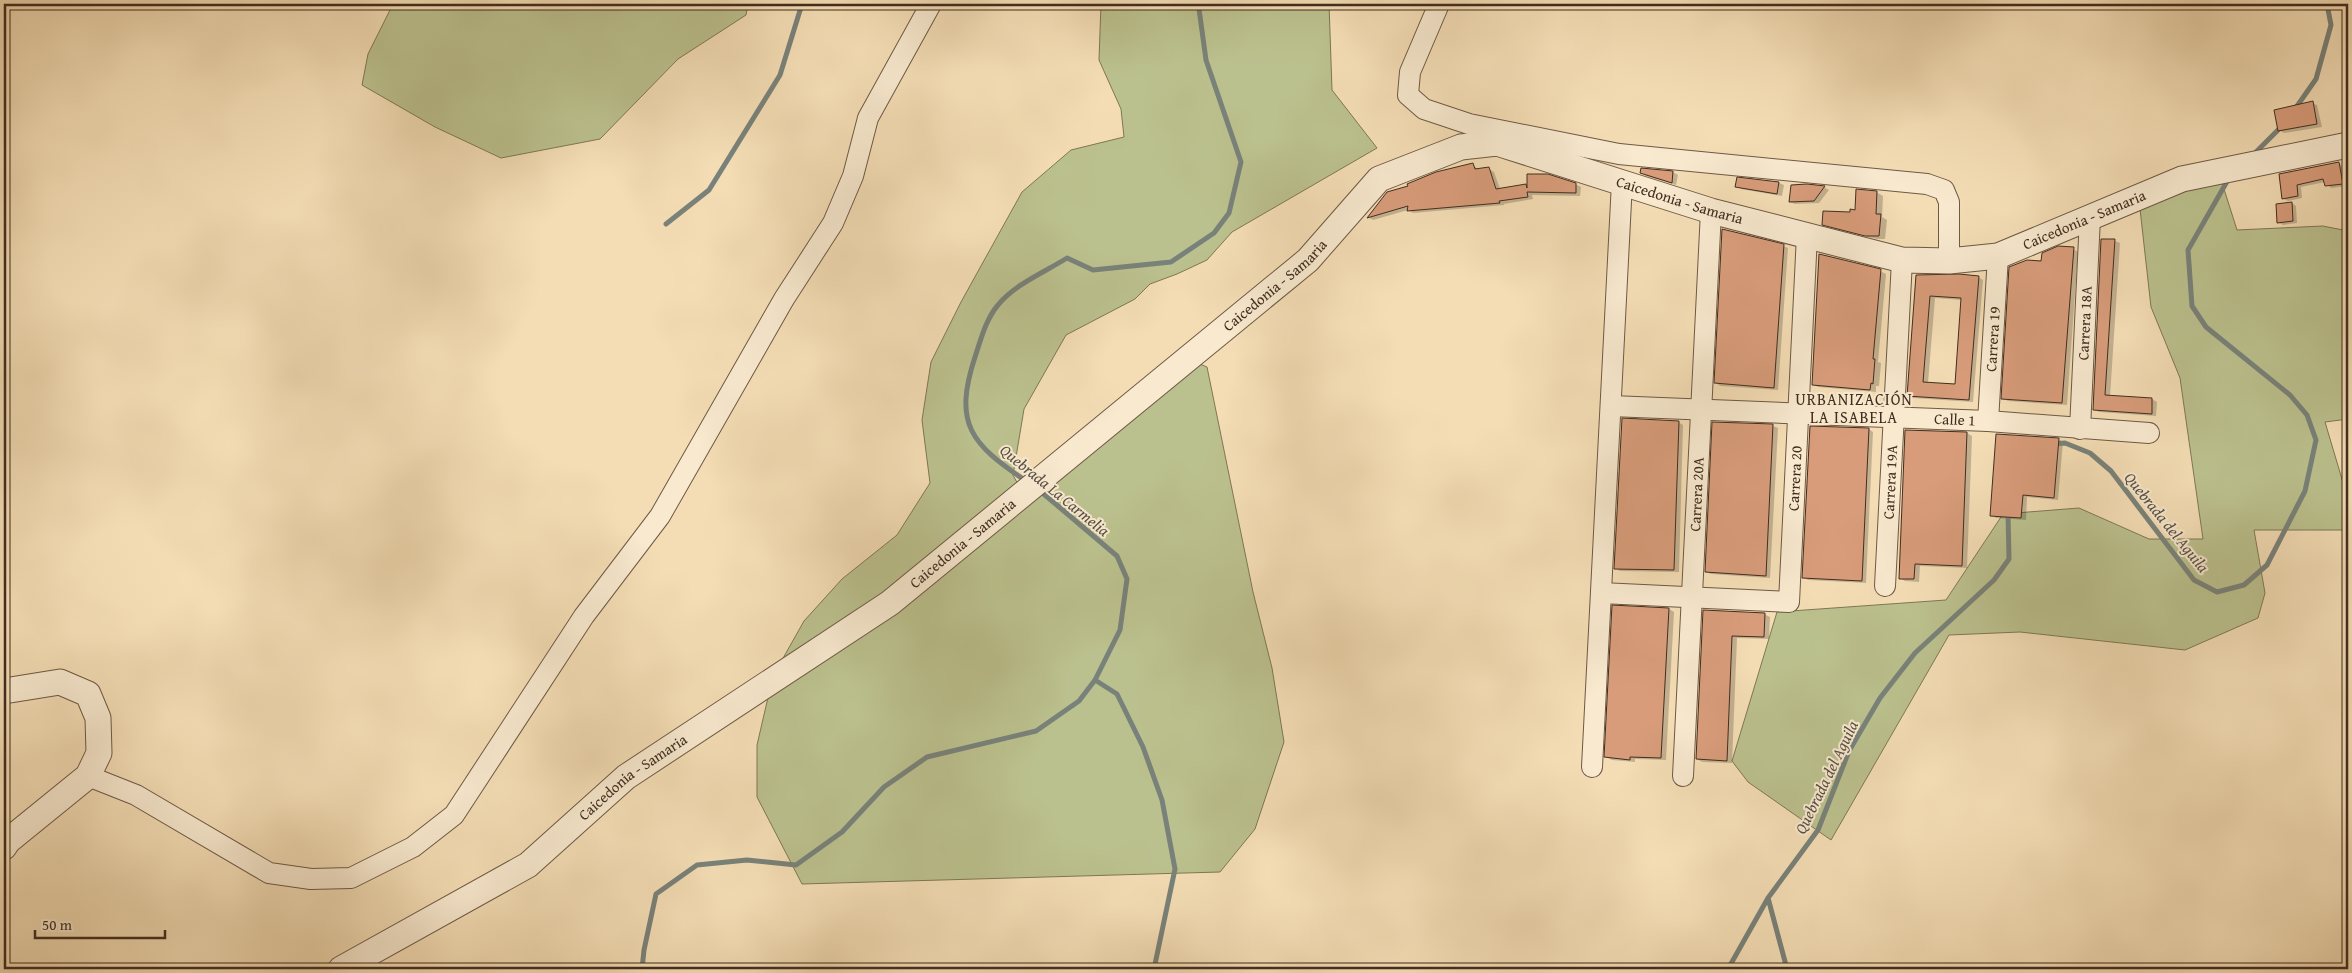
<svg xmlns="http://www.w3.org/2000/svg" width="2352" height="973" font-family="'Gentium Book Plus',serif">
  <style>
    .green { fill: #bbc18e; stroke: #7e7756 }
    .shadow { fill: #0003; fill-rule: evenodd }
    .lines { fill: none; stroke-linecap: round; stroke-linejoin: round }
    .stream { stroke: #79827a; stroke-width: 5 }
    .building { fill: #d89c7a; stroke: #412d1f; fill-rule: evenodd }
    .minor-casing { stroke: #6e5944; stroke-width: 22 }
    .tertiary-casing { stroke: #6e5944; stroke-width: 27 }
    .minor { stroke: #f8e9cf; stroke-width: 20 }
    .tertiary { stroke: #f8e9cf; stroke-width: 25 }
    .labels { text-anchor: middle; stroke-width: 4; stroke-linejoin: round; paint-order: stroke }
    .street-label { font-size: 15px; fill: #412d1f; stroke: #f8e9cf }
    .neighbourhood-label { font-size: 16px; letter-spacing: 1px; fill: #412d1f; stroke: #f8e9cf }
    .water-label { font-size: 16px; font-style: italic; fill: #585045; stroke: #f8e9cf }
  </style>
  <rect width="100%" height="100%" fill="#f4ddb5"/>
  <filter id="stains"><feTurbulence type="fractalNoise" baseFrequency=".004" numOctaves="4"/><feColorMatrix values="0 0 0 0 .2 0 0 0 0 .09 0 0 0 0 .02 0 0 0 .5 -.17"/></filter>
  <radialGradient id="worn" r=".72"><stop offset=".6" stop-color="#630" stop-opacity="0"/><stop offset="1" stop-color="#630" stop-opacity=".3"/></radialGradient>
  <!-- green -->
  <path class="green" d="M 393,4 L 748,4 L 746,15 L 678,59 L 600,139 L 501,158 L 435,127 L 362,85 L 368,54 Z
    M 1101,4 L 1329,4 L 1332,90 L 1377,148 L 1232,232 L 1207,260 L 1177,274 L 1150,284 L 1135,299 L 1066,335 L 1024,409 L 1013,475 L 1020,488 L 1183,357 L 1207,367 L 1253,592 L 1272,668 L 1284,742 L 1255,829 L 1220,872 L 802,884 L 757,797 L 757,745 L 773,676 L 804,621 L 842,579 L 897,535 L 930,483 L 922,420 L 931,362 L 961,302 L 1022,192 L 1071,150 L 1124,137 L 1121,109 L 1099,60 Z
    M 2217,167 L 2237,230 L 2323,226 L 2348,231 L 2348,419 L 2325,422 L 2347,496 L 2345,530 L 2254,530 L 2265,593 L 2258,618 L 2185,650 L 2020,632 L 1949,635 L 1831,840 L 1748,782 L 1732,761 L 1777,612 L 1946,600 L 2003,514 L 2079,508 L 2149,539 L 2203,539 L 2180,378 L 2151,307 L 2139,200 Z"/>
  <!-- shadow -->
  <path class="shadow" d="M 2346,46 L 2348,46 L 2348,58 Z
    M 2312,103 L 2317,105 L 2322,127 L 2284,133 L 2279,130 Z
    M 2338,163 L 2343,166 L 2348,186 L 2331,188 L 2325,182 L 2301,187 L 2302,198 L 2288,201 L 2284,199 L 2281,175 Z
    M 1473,165 L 1479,170 L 1489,169 L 1494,172 L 1500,189 L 1526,185 L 1575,184 L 1581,187 L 1580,196 L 1532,195 L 1533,199 L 1504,204 L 1504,205 L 1413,213 L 1408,210 L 1373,220 L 1368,217 Z
    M 1642,169 L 1673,172 L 1678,175 L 1676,185 L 1646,176 L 1642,173 Z
    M 1738,179 L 1779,183 L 1784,185 L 1782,196 L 1741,189 L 1736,186 Z
    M 1792,186 L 1824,187 L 1829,190 L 1819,203 L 1795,204 L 1790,202 Z
    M 1876,192 L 1883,196 L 1882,217 L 1887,220 L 1885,239 L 1877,239 L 1830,228 L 1823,224 L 1856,212 Z
    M 2292,203 L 2296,206 L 2297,223 L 2283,225 L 2278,222 Z
    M 2115,241 L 2120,243 L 2110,397 L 2152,399 L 2157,402 L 2156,416 L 2099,412 L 2094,409 Z
    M 1783,246 L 1788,248 L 1778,390 L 1720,386 L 1716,383 Z
    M 2073,249 L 2078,252 L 2067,405 L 2008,401 L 2003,398 L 2042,262 Z
    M 1880,271 L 1886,274 L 1878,362 L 1881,363 L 1879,386 L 1876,386 L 1876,392 L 1818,387 L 1813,384 Z
    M 1917,276 L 1978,277 L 1983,280 L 1973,402 L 1913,398 L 1908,395 ZM 1935,298 L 1962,300 L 1956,385 L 1928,383 Z
    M 1678,422 L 1683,425 L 1679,572 L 1620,571 L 1615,568 Z
    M 1773,426 L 1778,428 L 1770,578 L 1711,574 L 1706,572 Z
    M 1869,429 L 1873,432 L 1866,583 L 1808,580 L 1803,577 Z
    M 1906,431 L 1967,433 L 1972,436 L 1967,568 L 1920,566 L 1919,582 L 1905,581 L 1900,578 Z
    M 2058,439 L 2063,442 L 2058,500 L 2027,497 L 2026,520 L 1996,518 L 1991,515 Z
    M 1669,609 L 1674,612 L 1666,760 L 1635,759 L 1635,762 L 1612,760 L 1606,757 Z
    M 1704,611 L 1764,614 L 1770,617 L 1769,639 L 1737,638 L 1732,763 L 1702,762 L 1697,759 Z"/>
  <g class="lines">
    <!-- stream -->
    <path class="stream" d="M 2295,109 L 2316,79 L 2331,25 L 2327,4
      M 2253,155 L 2282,126
      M 666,224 L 709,190 L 780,75 L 802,4
      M 2052,444 L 2065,443 L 2090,453 L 2111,471 L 2194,580 L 2217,592 L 2244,585 L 2267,565 L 2305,491 L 2316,440 L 2307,415 L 2290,395 L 2206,327 L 2192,306 L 2188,250 L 2229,178
      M 1026,481 C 971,444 953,424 975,357 C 981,339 986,319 998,305 C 1015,284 1045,272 1067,258 L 1093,270 L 1171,262 L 1214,233 L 1229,213 L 1241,162 L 1206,60 L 1199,9 L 1201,4
      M 1095,680 L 1117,694 L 1143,747 L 1162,800 L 1175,869 L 1154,969
      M 1768,898 L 1787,969
      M 642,969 L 644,950 L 656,894 L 697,865 L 747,860 L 796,865 L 842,832 L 884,787 L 927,757 L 1036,731 L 1079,701 L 1095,680 L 1120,630 L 1127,579 L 1117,556 L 1039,490
      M 1728,969 L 1768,898 L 1818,830 L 1849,751 L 1880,698 L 1915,653 L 1994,580 L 2009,559 L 2008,513"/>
  </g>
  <!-- building -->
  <path class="building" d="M 2313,101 L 2317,124 L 2278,131 L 2274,110 Z
    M 2339,162 L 2343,184 L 2325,186 L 2323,179 L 2297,185 L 2298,196 L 2282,199 L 2279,174 Z
    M 1473,163 L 1475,169 L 1489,167 L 1496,189 L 1526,184 L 1527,188 L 1527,174 L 1548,174 L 1576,183 L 1576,193 L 1527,192 L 1528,197 L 1499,201 L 1500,203 L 1407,211 L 1408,206 L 1367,218 L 1387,192 L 1408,186 L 1407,184 L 1436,172 Z
    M 1641,168 L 1673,171 L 1672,183 L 1640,173 Z
    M 1737,177 L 1779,182 L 1777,194 L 1735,187 Z
    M 1807,184 L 1825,186 L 1814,201 L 1789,202 L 1791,185 Z
    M 1856,189 L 1877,191 L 1876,214 L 1881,214 L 1879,236 L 1865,236 L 1822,225 L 1823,211 L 1850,212 L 1850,209 L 1855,210 Z
    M 2292,202 L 2293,221 L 2277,223 L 2276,204 Z
    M 1722,229 L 1784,244 L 1774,388 L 1714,383 Z
    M 2101,239 L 2115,239 L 2105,395 L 2152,398 L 2152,414 L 2093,410 Z
    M 2058,246 L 2074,247 L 2062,403 L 2001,399 L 2009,267 L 2027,260 L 2041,261 L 2042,253 Z
    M 1819,254 L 1881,269 L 1873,359 L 1875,359 L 1873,384 L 1871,383 L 1870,390 L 1812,385 Z
    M 1959,274 L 1979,276 L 1969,400 L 1907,396 L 1916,275 ZM 1930,296 L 1961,298 L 1955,384 L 1923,382 Z
    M 1622,418 L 1679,421 L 1674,570 L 1614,569 Z
    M 1712,422 L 1773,424 L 1766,576 L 1705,572 Z
    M 1810,426 L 1869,428 L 1862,581 L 1802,578 Z
    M 1905,430 L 1967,432 L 1962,566 L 1915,564 L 1914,579 L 1899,579 Z
    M 1996,434 L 2059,438 L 2054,498 L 2023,495 L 2021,518 L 1990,516 Z
    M 1612,605 L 1669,608 L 1661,758 L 1630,757 L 1630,760 L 1604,757 Z
    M 1703,610 L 1765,613 L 1764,637 L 1732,636 L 1727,761 L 1696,759 Z"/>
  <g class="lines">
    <!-- minor casing -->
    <g class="minor-casing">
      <g id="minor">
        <path d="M 1439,4 L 1410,72 L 1408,95 L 1424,109 L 1469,124 L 1619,154 L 1927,184 L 1944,190 L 1949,202 L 1949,261"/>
        <path id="s1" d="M 1611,406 L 1988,421 L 2149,433"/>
        <path id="s2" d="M 1988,421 L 1998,256"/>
        <path id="s3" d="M 2080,429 L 2090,217"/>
        <path id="s4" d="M 1885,586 L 1902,260"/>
        <path id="s5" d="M 1601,593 L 1789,602 L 1807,235"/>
        <path d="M 1592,767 L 1622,182"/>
        <path d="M 88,776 L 136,795 L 269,873 L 311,879 L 351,878 L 413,847 L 454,815 L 584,616 L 660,516 L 784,299 L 833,223 L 853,176 L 868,118 L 931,4"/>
        <path id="s6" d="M 1683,776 L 1711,211"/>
      </g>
    </g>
    <!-- tertiary casing -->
    <g class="tertiary-casing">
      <g id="tertiary">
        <path d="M 4,691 L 60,682 L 88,694 L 98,718 L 99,753 L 88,776 L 8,841 L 4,847"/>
        <path id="s7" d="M 341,969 L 528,865 L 626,777 L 890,603 L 1308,260 L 1379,179 L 1461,147 L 1497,143 L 1711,211 L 1902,260 L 1949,261 L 1998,256 L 2182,179 L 2348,145"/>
      </g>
    </g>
    <!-- minor -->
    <use href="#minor" class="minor"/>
    <!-- tertiary -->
    <use href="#tertiary" class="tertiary"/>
  </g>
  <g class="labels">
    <!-- street labels -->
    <g class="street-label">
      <text dy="5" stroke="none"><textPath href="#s7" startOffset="1626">Caicedonia - Samaria</textPath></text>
      <text dy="5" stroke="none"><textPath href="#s7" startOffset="2046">Caicedonia - Samaria</textPath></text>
      <text dy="5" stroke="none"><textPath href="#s7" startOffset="1161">Caicedonia - Samaria</textPath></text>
      <text dy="5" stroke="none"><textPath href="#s3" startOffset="106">Carrera 18A</textPath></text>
      <text dy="5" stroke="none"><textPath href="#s2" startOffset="82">Carrera 19</textPath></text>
      <text dy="5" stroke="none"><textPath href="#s1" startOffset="344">Calle 1</textPath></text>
      <text dy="5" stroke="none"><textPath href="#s5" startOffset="312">Carrera 20</textPath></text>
      <text dy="5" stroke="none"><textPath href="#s4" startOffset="104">Carrera 19A</textPath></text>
      <text dy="5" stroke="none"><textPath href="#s6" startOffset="282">Carrera 20A</textPath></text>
      <text dy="5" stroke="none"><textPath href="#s7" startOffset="756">Caicedonia - Samaria</textPath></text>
      <text dy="5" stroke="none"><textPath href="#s7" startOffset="351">Caicedonia - Samaria</textPath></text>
    </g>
    <!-- neighbourhood labels -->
    <g class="neighbourhood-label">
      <text x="1854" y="405">URBANIZACIÓN<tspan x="1854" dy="18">LA ISABELA</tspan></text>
    </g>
    <!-- water labels -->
    <g class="water-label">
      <text transform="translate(1055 490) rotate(39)" y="6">Quebrada La Carmelia</text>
      <text transform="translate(2167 522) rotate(51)" y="6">Quebrada del Aguila</text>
      <text transform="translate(1826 777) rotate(-64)" y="6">Quebrada del Aguila</text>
    </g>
  </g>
  <!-- margin -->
  <rect width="2352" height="973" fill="none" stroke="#f4ddb5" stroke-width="20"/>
  <rect x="5" y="5" width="2342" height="963" fill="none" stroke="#412d1f" stroke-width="2.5"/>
  <rect x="10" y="10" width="2332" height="953" fill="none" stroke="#412d1f"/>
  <!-- scale -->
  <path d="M35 930v8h130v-8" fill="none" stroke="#412d1f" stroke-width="2.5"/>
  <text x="42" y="930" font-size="15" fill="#412d1f" stroke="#f8e9cf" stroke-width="4" paint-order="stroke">50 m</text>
  <rect width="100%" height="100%" filter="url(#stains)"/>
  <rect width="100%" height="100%" fill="url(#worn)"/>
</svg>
